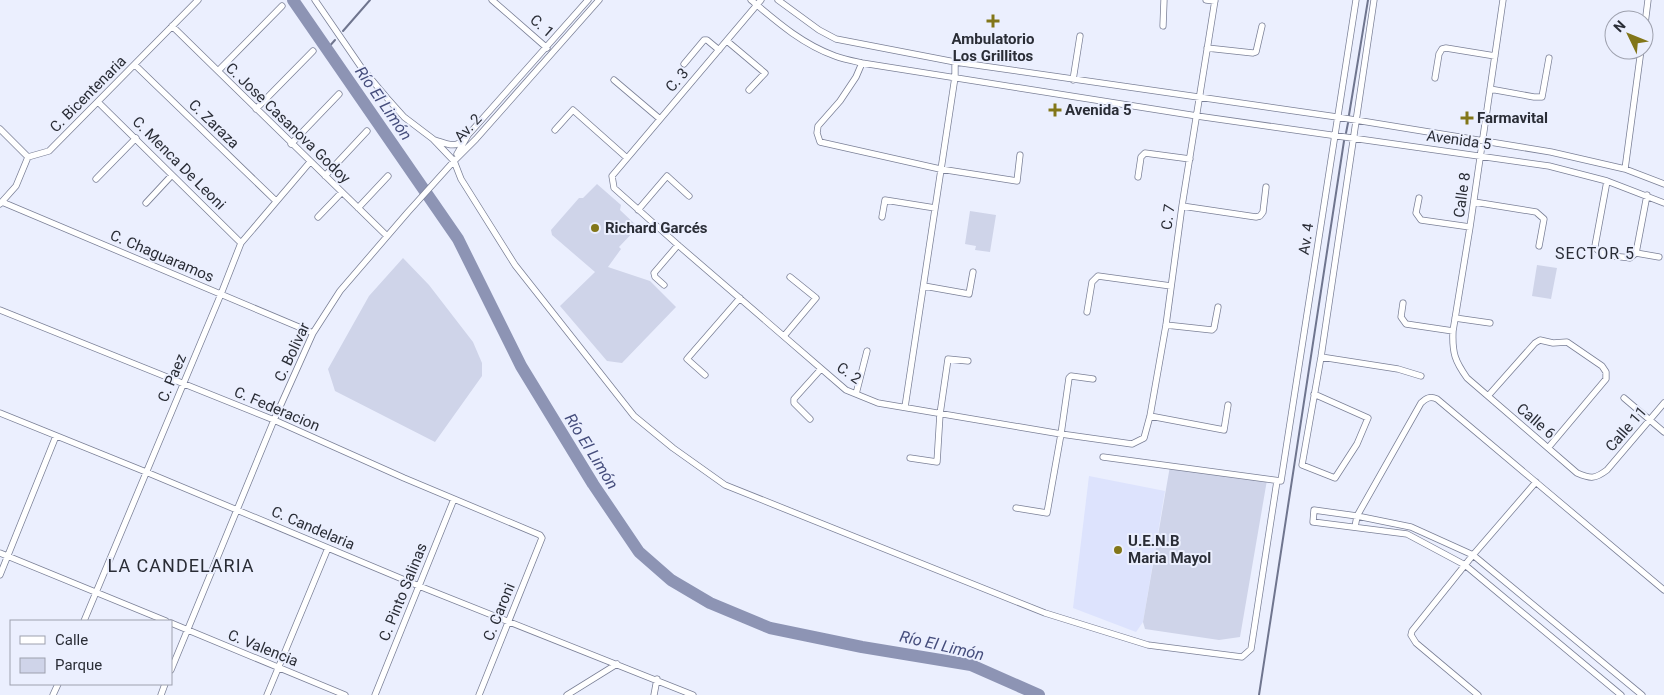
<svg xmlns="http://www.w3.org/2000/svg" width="1664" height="695" font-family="Roboto,sans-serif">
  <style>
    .built { fill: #dde3fd }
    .green { fill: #cfd4e9 }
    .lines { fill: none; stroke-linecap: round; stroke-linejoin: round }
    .stream { stroke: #6f758e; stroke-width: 2 }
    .river { stroke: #8d94b4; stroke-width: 12 }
    .minor-casing { stroke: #7b8097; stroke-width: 7 }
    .minor { stroke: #fff; stroke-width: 5.5 }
    .poi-dot { fill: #827619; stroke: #ebeffe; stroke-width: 2 }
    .labels { text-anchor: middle; stroke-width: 4; stroke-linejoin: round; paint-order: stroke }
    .street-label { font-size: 15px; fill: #2a2d36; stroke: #ebeffe }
    .poi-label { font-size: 15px; font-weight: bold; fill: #2a2d36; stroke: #ebeffe; text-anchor: start }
    .water-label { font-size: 16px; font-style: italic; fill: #454d7c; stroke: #ebeffe }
    .neighbourhood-label { font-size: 16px; letter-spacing: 1px; fill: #2a2d36; stroke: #ebeffe }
    .quarter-label { font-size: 18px; letter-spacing: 1px; fill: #2a2d36; stroke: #ebeffe }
  </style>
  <rect width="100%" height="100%" fill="#ebeffe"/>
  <!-- built -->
  <path class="built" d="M 1089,476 L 1165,491 L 1143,622 L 1136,632 L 1073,608 Z"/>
  <!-- green -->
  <path class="green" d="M 597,184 L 621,205 L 620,210 L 638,227 L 619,247 L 621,249 L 608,267 L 650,281 L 676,307 L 622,363 L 607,361 L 560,306 L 595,272 L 552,235 L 551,230 L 579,198 L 583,198 Z
    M 970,211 L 996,215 L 990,252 L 975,250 L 976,246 L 965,244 Z
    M 403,258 L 429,285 L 473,342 L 482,363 L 482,376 L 435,442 L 335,391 L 328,369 L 369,296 Z
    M 1537,265 L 1557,268 L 1551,299 L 1532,296 Z
    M 1170,466 L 1267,480 L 1240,637 L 1219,640 L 1145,629 L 1143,622 Z"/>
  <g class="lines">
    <!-- stream -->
    <path class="stream" d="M 343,31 L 370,0
      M 327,49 L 335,40
      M 1349,115 L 1368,0
      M 1346,133 L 1348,123
      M 1259,695 L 1344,141"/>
    <!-- river -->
    <path class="river" d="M 293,0 L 458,239 L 521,366 L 593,484 L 639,552 L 671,580 L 710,603 L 770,628 L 862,647 L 971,665 L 1039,695"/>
    <!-- minor casing -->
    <g class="minor-casing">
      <path id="minor" d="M 315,0 L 361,67 L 387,98 L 404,117 L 433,139 L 454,161 L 461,179 L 515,265 L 634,416 L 673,448 L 725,485 L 1045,613 L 1148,645 L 1242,657 L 1251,649 L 1277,481
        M 492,0 L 547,48
        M 751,0 C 777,22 802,44 835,56 C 843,59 853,61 862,63 L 1197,116 L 1549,166 L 1607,181 L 1664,203
        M 761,0 L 612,176 L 614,188 L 678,245 L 846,390 L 878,403 L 1061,434 L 1132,444 L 1144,438 L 1150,416 L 1166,325 L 1182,206 L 1215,0
        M 778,0 L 819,30 L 836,39 L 955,62 L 1337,117 L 1551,152 L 1625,169 L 1664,184
        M 1206,0 L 1215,1
        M 1503,0 L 1470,227 L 1453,331 C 1452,353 1455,361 1467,378 L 1577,473 C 1591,479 1595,479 1607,470 L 1664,403
        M 172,26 L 387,236
        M 1163,26 L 1164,0
        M 1644,32 L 1648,0
        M 727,41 L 765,73 L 749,90
        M 1207,48 L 1253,53 L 1256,52 L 1262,26
        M 862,63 L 856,77 L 840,101 L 818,126 L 817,133 L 820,142 L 940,169 L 1017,181 L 1020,155
        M 684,64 L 704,40 L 707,40 L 719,50
        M 135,65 L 276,201
        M 218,71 L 282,6
        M 1435,78 L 1439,54 L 1442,49 L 1446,48 L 1495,56
        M 614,80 L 660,119
        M 1073,80 L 1080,36
        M 1490,89 L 1534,97 L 1542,97 L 1549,58
        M 98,102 L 241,243
        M 256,109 L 313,51
        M 0,129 L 28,157
        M 555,130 L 573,110 L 627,158
        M 435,140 C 447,144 455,149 465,139
        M 291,144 L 339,94
        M 457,154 L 468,135 L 588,0
        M 1625,169 L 1641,50
        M 325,176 L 367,131
        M 1138,177 L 1141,157 L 1145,153 L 1190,159
        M 96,179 L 136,138
        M 1607,181 L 1595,246 C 1599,257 1619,256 1630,258 L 1636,253 L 1647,195
        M 1419,198 L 1416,213 L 1421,220 L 1470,227
        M 2,202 L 313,333
        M 1474,202 L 1536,212 L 1544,219 L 1539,246
        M 146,203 L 172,175
        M 0,204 L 16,186 L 28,157 L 49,151 L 198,0
        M 1182,206 L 1256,217 L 1260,216 L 1263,212 L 1266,187
        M 358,208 L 388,176
        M 638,210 L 667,176 L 689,196
        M 318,217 L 342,192
        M 882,217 L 885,200 L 935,208
        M 1636,253 L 1659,257
        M 664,285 L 655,277 L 654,273 L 678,245
        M 924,286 L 969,294 L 973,272
        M 1403,303 L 1401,317 L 1406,324 L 1453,331
        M 0,310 L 274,420 L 404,478 L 540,535 L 542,538 L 479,695
        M 1087,312 L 1092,282 L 1098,276 L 1171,286
        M 1455,318 L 1490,323
        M 1166,325 L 1212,330 L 1214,328 L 1218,307
        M 784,336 L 816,298 L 790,277
        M 1321,357 L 1398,369 L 1421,376
        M 705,375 L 687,359 L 740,298
        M 856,394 L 867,351
        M 1314,394 L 1368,418 L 1357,444 L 1335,478 L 1302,465 L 1321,357 L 1374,0
        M 1488,396 L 1535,343 L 1540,340 L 1553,343 L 1567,342 L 1602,366 L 1606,372 L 1606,379 L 1548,448
        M 1624,398 L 1664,432
        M 905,407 L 955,77 L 955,62
        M 0,413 L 146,472 L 419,586 L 693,695
        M 1150,416 L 1224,430 L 1228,405
        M 810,419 L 794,403 L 794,399 L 821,369
        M 1103,457 L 1281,481 L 1356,0
        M 910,458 L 937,462 L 940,414 L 948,359 L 968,361
        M 1016,508 L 1047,513 L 1061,434 L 1069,378 L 1071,376 L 1093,379
        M 1355,527 L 1357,516 L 1421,403 C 1426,398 1430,396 1437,399 L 1664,590
        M 0,553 L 166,621
        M 0,575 L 56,436
        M 84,621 L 221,294 L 241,243 L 310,162
        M 171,623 L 345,695
        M 171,670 L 274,420 L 313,333 L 340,291 L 408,212 L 454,161 L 476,139 L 599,0
        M 53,695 L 58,684
        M 161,695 L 165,684
        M 267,695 L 328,548
        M 375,695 L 454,499
        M 567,695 L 617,664
        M 654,695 L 657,679
        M 1478,695 L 1416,643 L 1411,635 L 1412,631 L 1473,555 L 1536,482
        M 1621,695 L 1465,565 L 1407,534 L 1313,522 L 1314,510 L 1357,516 L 1411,527 L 1473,555 L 1642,695"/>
    </g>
    <!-- minor -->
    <use href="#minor" class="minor"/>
  </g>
  <!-- markers -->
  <g class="poi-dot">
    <path d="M990.5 13.5h5v5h5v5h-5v5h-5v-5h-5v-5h5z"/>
    <path d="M1052.5 102.5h5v5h5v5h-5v5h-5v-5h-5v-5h5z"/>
    <path d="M1464.5 110.5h5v5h5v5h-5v5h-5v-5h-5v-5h5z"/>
    <circle cx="595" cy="228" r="5"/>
    <circle cx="1118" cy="550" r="5"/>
  </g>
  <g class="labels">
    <!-- street labels -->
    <g class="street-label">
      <text transform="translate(542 26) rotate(41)" y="5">C. 1</text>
      <text transform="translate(677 80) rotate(-49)" y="5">C. 3</text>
      <text transform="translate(88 94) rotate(-45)" y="5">C. Bicentenaria</text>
      <text transform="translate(288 123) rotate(44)" y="5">C. Jose Casanova Godoy</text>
      <text transform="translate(214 124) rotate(44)" y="5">C. Zaraza</text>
      <text transform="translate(468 128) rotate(-47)" y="5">Av. 2</text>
      <text transform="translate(1459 140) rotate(8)" y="5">Avenida 5</text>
      <text transform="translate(179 163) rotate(45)" y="5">C. Menca De Leoni</text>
      <text transform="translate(1462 195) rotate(-82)" y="5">Calle 8</text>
      <text transform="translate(1168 217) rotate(-82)" y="5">C. 7</text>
      <text transform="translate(1306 239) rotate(-81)" y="5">Av. 4</text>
      <text transform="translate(162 256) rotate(23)" y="5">C. Chaguaramos</text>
      <text transform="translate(292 352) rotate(-65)" y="5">C. Bolivar</text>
      <text transform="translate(849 373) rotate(35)" y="5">C. 2</text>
      <text transform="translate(172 378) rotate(-67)" y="5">C. Paez</text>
      <text transform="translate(277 409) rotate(23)" y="5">C. Federacion</text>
      <text transform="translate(1536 421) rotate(41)" y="5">Calle 6</text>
      <text transform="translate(1626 429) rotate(-49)" y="5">Calle 11</text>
      <text transform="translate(313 528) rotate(23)" y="5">C. Candelaria</text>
      <text transform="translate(403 592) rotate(-68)" y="5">C. Pinto Salinas</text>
      <text transform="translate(499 612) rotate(-68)" y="5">C. Caroni</text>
      <text transform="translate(263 648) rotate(22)" y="5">C. Valencia</text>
    </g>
    <!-- poi labels -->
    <g class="poi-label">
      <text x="993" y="44" text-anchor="middle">Ambulatorio<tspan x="993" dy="17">Los Grillitos</tspan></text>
      <text x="1065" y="115">Avenida 5</text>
      <text x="1477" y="123">Farmavital</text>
      <text x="605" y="233">Richard Garcés</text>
      <text x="1128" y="546">U.E.N.B<tspan x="1128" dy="17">Maria Mayol</tspan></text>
    </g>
    <!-- water labels -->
    <g class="water-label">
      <text transform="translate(384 103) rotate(55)" y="6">Río El Limón</text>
      <text transform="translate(592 451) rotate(58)" y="6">Río El Limón</text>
      <text transform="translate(942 645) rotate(13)" y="6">Río El Limón</text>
    </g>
    <!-- neighbourhood labels -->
    <g class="neighbourhood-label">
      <text x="1595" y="259">SECTOR 5</text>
    </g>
    <!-- quarter labels -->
    <g class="quarter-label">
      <text x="181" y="572">LA CANDELARIA</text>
    </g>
  </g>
  <!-- legend -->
  <rect x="10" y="620" width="162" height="65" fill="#ebeffe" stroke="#9ea1ae"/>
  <rect x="20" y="636" width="25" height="8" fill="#ffffff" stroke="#9ea1ae"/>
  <text x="55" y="645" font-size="15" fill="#2a2d36">Calle</text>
  <rect x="20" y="658" width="25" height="15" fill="#cfd4e9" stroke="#9ea1ae"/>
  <text x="55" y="670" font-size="15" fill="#2a2d36">Parque</text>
  <!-- north arrow -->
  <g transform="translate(1629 35) rotate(313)"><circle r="24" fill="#ebeffe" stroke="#9ea1ae"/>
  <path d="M0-4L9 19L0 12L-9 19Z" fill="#827619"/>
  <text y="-8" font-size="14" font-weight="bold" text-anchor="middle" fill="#2a2d36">N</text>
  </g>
</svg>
